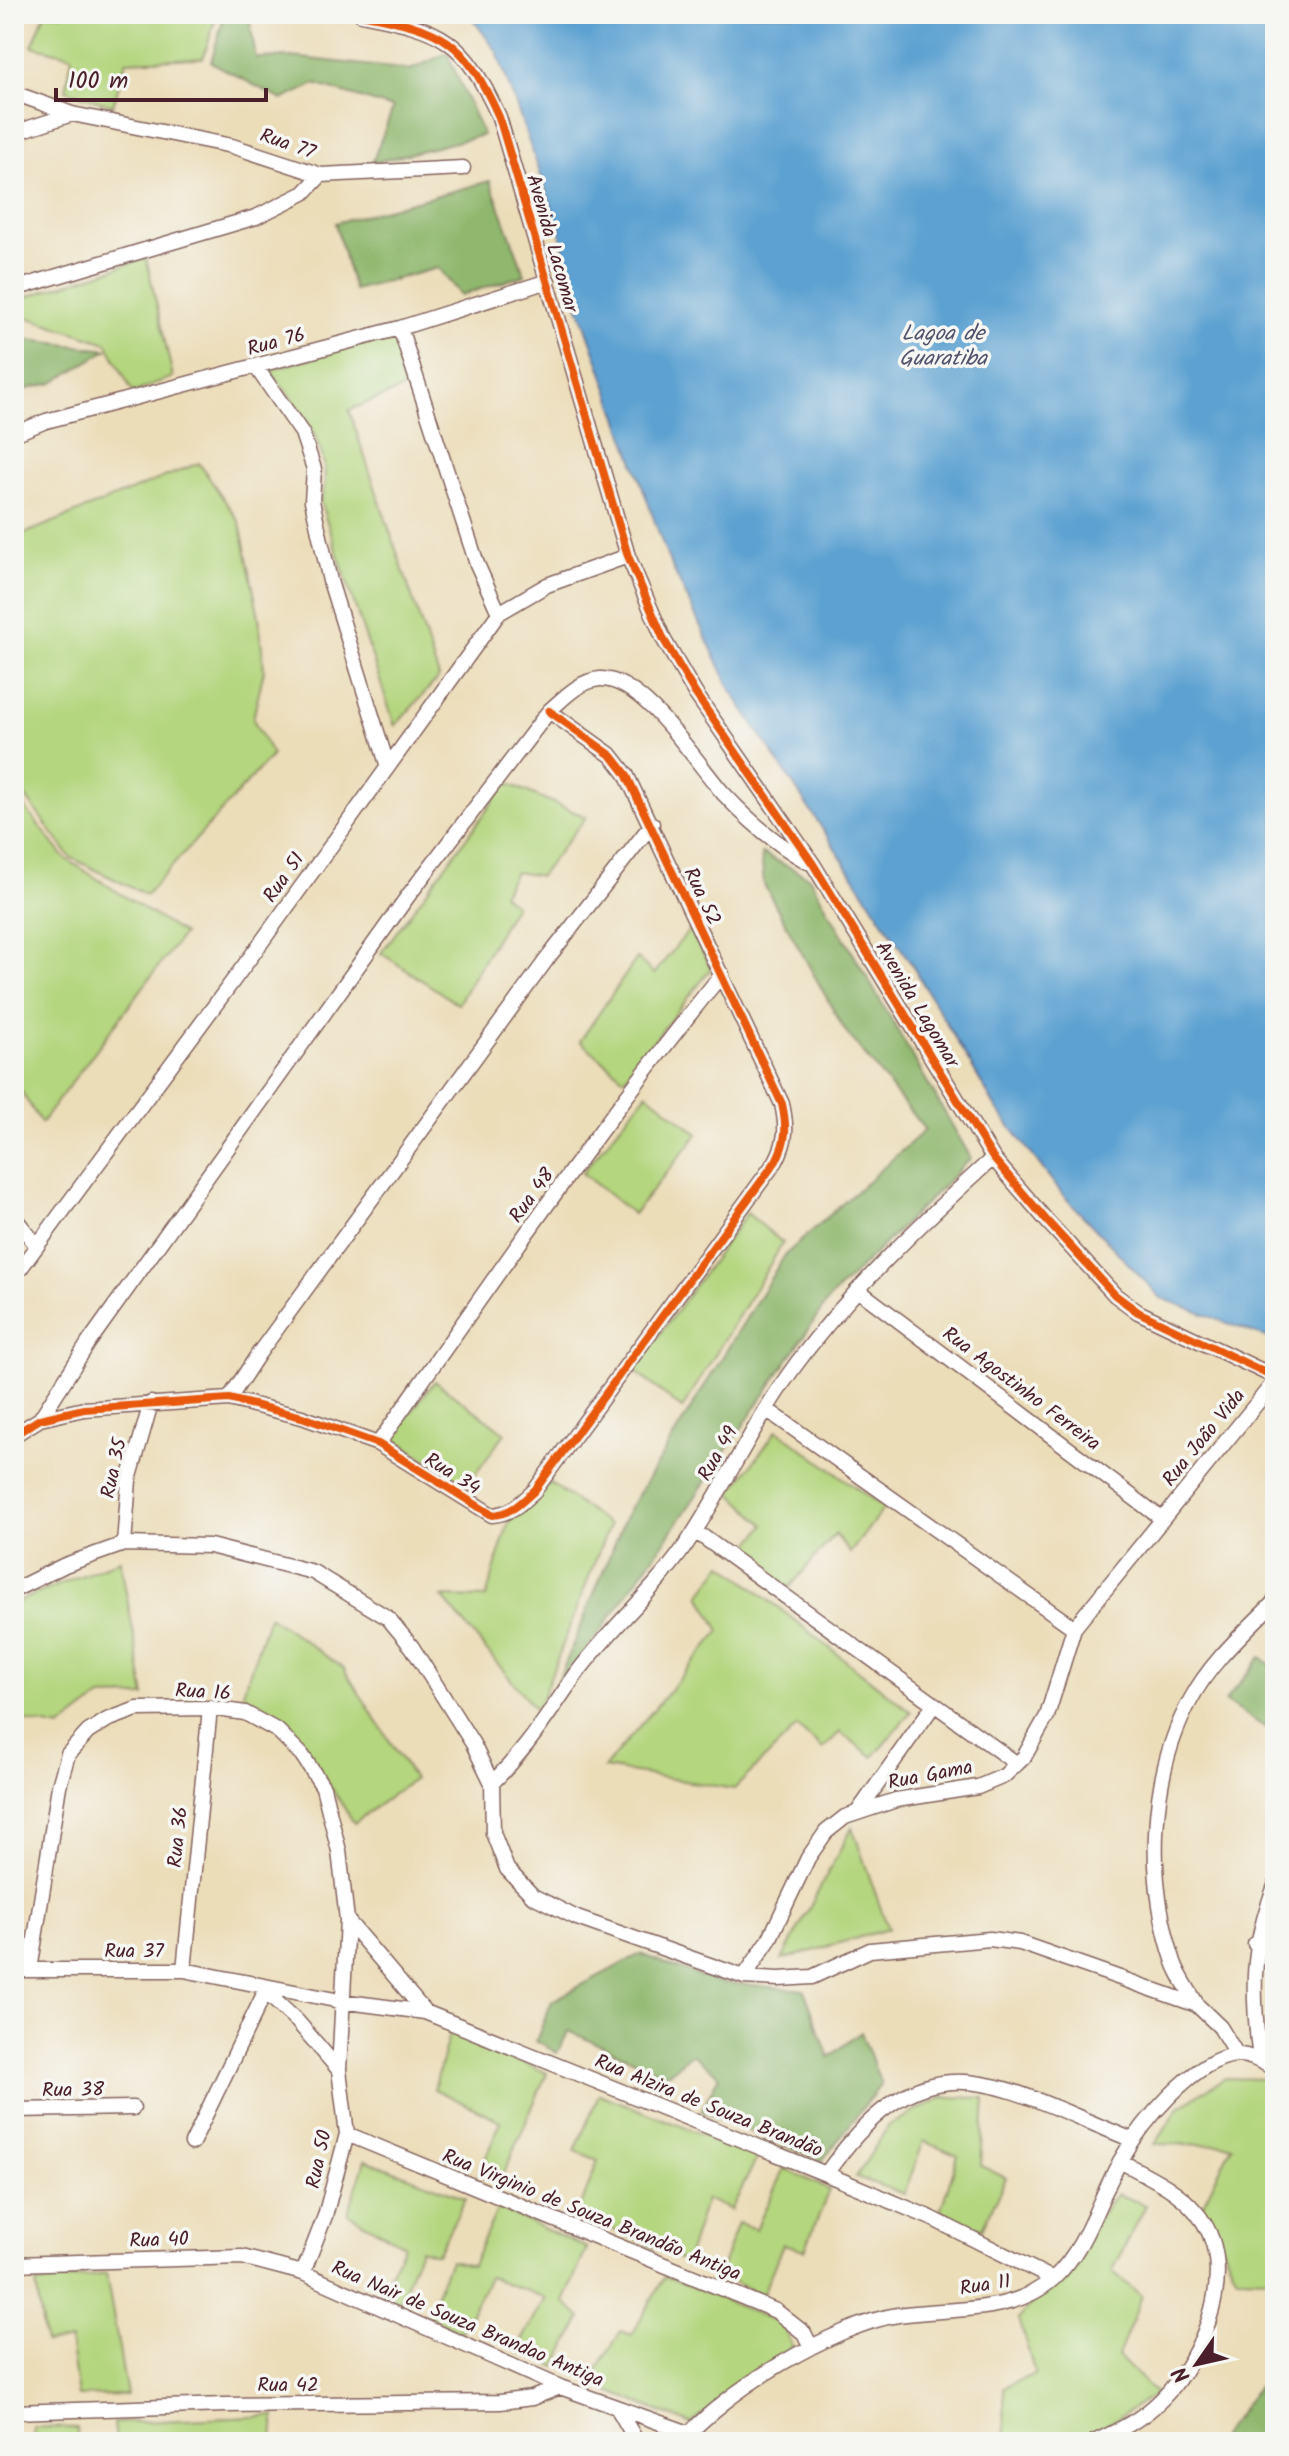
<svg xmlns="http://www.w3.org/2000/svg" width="1289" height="2456" font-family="Kalam,sans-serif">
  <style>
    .green { fill: #b4d67e; stroke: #7f7a54; stroke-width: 2 }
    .forest { fill: #8fb76d; stroke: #6c6b4c; stroke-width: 2 }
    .water { fill: #5ca1d1; stroke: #53607e; stroke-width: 2 }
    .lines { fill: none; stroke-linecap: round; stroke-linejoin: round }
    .minor-casing { stroke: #83625d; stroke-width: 17 }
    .minor { stroke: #fff; stroke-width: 14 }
    .cycleway-casing { stroke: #f6f6f2; stroke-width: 13 }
    .cycleway { stroke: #e8590c; stroke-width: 8 }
    .labels { text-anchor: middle; stroke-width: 7; stroke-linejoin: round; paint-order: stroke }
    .street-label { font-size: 20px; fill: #4a1f2b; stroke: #f6f6f2 }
    .water-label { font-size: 22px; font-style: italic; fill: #51536d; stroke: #f6f6f2 }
  </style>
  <rect width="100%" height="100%" fill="#f6f6f2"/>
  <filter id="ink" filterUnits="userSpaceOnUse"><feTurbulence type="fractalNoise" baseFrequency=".0125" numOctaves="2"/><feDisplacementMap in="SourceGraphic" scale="16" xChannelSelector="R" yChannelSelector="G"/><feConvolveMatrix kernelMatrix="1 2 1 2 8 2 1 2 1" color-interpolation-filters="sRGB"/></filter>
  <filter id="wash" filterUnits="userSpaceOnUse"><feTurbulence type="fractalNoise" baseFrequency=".006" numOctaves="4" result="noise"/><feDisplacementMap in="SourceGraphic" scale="32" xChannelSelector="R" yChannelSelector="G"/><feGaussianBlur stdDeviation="1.8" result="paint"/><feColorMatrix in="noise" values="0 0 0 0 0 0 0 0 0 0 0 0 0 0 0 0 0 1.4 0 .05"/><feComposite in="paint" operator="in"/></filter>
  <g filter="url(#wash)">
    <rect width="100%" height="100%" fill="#ecddb9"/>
    <!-- green -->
    <path class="green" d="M 45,14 L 217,14 L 203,58 L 126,61 L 113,106 L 66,90 L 72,56 L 32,46 Z
      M 146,258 L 173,377 L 133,393 L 107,343 L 14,313 L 14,301 Z
      M 394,334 L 410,386 L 349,410 L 439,677 L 395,726 L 320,501 C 340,455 296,405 270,370 Z
      M 199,463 L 240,523 L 259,617 L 264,670 L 253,719 L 272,755 L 146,895 L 70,857 L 14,781 L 14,538 Z
      M 507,783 L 586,817 L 540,876 L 515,872 L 502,894 L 515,905 L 458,1004 L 381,953 Z
      M 14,794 L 65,858 L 183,934 L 41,1123 L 14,1080 Z
      M 690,929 L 711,969 L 624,1078 L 580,1041 L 637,958 L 654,974 Z
      M 647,1093 L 698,1134 L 633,1214 L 582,1173 Z
      M 747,1213 L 783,1243 L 682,1409 L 634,1370 Z
      M 435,1381 L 505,1433 L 467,1486 L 392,1437 Z
      M 777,1430 L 884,1508 L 850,1553 L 835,1534 L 789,1588 L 743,1553 L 765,1525 L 731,1493 Z
      M 550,1483 L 609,1525 L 537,1711 L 442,1597 L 486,1598 L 509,1520 Z
      M 120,1560 L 145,1696 L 101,1697 L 60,1728 L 14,1719 L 14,1603 Z
      M 723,1564 L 911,1712 L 873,1757 L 840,1732 L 823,1749 L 797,1727 L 734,1789 L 604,1768 L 720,1631 L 700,1595 Z
      M 269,1616 L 343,1668 L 414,1779 L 354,1823 L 296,1733 L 241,1698 Z
      M 852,1827 L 888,1929 L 782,1960 Z
      M 450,2031 L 547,2073 L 499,2185 L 478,2175 L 501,2121 L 434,2089 Z
      M 1225,2078 L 1268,2079 L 1275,2092 L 1275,2278 L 1237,2277 L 1202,2206 L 1232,2145 L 1155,2144 L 1179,2107 Z
      M 599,2094 L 758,2156 L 731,2210 L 706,2199 L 686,2262 L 578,2214 L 598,2160 L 575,2151 Z
      M 943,2097 L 985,2098 L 981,2166 L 1006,2178 L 982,2229 L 940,2212 L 958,2156 L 924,2141 L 904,2194 L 856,2177 L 889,2125 Z
      M 365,2160 L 466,2198 L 437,2254 L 420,2249 L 399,2302 L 380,2294 L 404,2245 L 348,2214 Z
      M 784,2168 L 829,2190 L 805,2250 L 783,2244 L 762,2296 L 719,2274 L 738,2223 L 756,2229 Z
      M 1117,2194 L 1146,2205 L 1112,2272 L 1142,2296 L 1118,2356 L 1156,2394 L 1092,2434 L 1005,2442 L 1004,2387 L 1035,2374 L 1019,2319 Z
      M 498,2208 L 587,2248 L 564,2302 L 581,2318 L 556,2367 L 516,2351 L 546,2298 L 489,2277 L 461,2333 L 427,2315 L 450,2260 L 472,2265 Z
      M 106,2274 L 127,2395 L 78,2396 L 70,2340 L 45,2343 L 36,2284 Z
      M 665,2276 L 782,2324 L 793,2348 L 691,2424 L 589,2383 L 621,2331 L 632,2335 Z
      M 275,2416 L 273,2442 L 116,2442 L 114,2423 Z
      M 33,2427 L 77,2428 L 78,2442 L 34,2442 Z"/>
    <!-- forest -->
    <path class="forest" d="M 224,16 L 249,16 L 256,58 L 292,57 L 410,70 L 447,53 L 483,135 L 372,163 L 393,108 L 315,84 L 282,100 L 211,62 Z
      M 490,181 L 525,275 L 461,295 L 438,268 L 354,290 L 335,223 Z
      M 14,338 L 107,350 L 53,383 L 14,392 Z
      M 761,853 L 809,877 L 971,1158 L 829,1299 L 668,1537 L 549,1703 L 628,1511 L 785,1255 L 925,1130 L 844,1029 L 764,885 Z
      M 1261,1657 L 1275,1668 L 1275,1734 L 1225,1701 Z
      M 640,1954 L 716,1982 L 804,1990 L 829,2057 L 861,2032 L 881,2084 L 822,2161 L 701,2111 L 719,2075 L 692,2054 L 666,2075 L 569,2031 L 557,2053 L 536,2041 L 552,2001 Z
      M 1275,2364 L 1275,2442 L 1217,2442 Z"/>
    <!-- water -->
    <path class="water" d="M 469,14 L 1275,14 L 1275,1341 L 1161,1298 L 1063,1195 L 996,1108 L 912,965 L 731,690 L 667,556 L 573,290 L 559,227 L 497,52 Z"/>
  </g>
  <g filter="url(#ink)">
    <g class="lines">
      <!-- minor casing -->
      <g class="minor-casing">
        <path id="minor" d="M 361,14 C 444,30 463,38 499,117 L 628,556 L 664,640 L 695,693 L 813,864 L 993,1158 L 1047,1221 L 1115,1295 L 1138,1312 L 1275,1377
          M 14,93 L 72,114 L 232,146 L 321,175 L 304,193 L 256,217 L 14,289
          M 14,133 L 72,114
          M 321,175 L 463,168
          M 400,328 L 477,564 L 499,613
          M 256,367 L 302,433 L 314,469 L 312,501 L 330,581 L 387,764
          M 14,434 L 46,421 L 400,328 L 548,281
          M 14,1217 L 37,1246
          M 14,1277 L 255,951 L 499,613 L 547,585 L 628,556
          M 858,1290 L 1162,1519
          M 229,1399 L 259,1353 L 547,959 L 652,824
          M 766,1409 L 1074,1628
          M 40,1419 L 89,1342 L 408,896 L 549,711 C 564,698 579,681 600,679 C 643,677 697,764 723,793 C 748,820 775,844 808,862
          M 14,1435 L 40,1419 L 84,1409 L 229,1399 L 302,1417 L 378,1444 L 492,1515 C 511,1514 521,1503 535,1490 L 776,1161 C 787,1140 787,1127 782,1104 L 626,774 L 612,756 L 549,711
          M 378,1444 C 490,1285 600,1124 722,974
          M 695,1531 L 1017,1764
          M 124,1544 L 129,1480 L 151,1403
          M 14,1590 L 65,1565 L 124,1544 L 210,1546 L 313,1572 L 388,1618 L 412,1647 L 473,1744 L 492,1783 L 493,1833 L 507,1869 L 533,1896 L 577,1918 L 639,1940 L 744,1977 L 779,1979 L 812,1977 L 870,1950 L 990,1939 L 1020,1943 L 1197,2005 L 1220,2027 L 1237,2055
          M 492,1783 C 530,1746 547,1715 577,1673 C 613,1625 661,1585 693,1534 C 729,1478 757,1417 797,1363 C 854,1287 923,1221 993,1158
          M 857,1813 L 933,1706
          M 347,1920 L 425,2012
          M 1255,1944 L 1275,1946
          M 14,1970 L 184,1970 L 340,2001 L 425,2012 L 826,2174 L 931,2218 L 1053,2279
          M 30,1970 L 59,1786 L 68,1754 L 88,1732 L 107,1720 L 137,1709 L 210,1708 L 245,1713 L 278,1731 L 302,1755 L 323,1787 L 339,1851 L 347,1920 L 339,2070 L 347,2134 L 325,2216 L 303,2273
          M 184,1970 L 210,1708
          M 744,1977 L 769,1940 L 808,1858 L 826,1832 L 845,1817 L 896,1800 L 978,1787 L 1004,1776 L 1024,1757 L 1047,1716 L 1074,1628 L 1275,1381
          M 260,1987 L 297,2021 L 339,2070
          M 1197,2005 C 1190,1991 1179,1977 1174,1962 C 1146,1880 1149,1775 1191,1699 C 1211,1661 1246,1631 1275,1601
          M 1260,2060 C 1252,1994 1250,1950 1275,1886
          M 14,2110 L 133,2108
          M 347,2134 L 776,2311 L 804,2333 L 811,2347
          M 192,2143 L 265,1992
          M 826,2174 C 928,2028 997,2086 1133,2140
          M 14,2264 L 242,2257 L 303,2273 L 560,2387 L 689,2433
          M 618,2409 L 637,2442
          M 14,2412 L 225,2405 L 500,2402 L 532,2398 L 560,2387
          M 682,2442 C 721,2393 836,2324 898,2315 C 950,2307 1012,2316 1054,2278 C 1089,2245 1098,2198 1122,2158 C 1141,2124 1194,2059 1236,2055 C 1249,2054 1264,2063 1275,2069
          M 1094,2442 C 1118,2431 1141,2420 1161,2400 C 1204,2357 1242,2265 1196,2212 C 1176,2188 1146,2175 1120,2161"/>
      </g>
      <!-- minor -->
      <use href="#minor" class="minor"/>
      <!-- cycleway casing -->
      <g class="cycleway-casing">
        <path id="cycleway" d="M 361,14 C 444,30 463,38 499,117 L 628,556 L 664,640 L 695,693 L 813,864 L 993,1158 L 1047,1221 L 1115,1295 L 1138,1312 L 1275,1377
          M 14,1435 L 40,1419 L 84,1409 L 229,1399 L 302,1417 L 378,1444 L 492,1515 C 511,1514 521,1503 535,1490 L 776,1161 C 787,1140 787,1127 782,1104 L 626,774 L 612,756 L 549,711"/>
      </g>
      <!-- cycleway -->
      <use href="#cycleway" class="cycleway"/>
    </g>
  </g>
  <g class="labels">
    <!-- street labels -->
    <g class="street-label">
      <text transform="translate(288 143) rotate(19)" y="7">Rua 77</text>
      <text transform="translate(553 243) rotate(74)" y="7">Avenida Lacomar</text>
      <text transform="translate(276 341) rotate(-15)" y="7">Rua 76</text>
      <text transform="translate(283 877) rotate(-55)" y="7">Rua 51</text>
      <text transform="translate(703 896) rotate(65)" y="7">Rua 52</text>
      <text transform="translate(918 1004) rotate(59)" y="7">Avenida Lagomar</text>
      <text transform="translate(531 1195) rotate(-54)" y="7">Rua 48</text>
      <text transform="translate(1022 1388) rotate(37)" y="7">Rua Agostinho Ferreira</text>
      <text transform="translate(1203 1437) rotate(-51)" y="7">Rua João Vida</text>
      <text transform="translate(717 1453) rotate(-60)" y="7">Rua 49</text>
      <text transform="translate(113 1468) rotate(-78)" y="7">Rua 35</text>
      <text transform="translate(453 1473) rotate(32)" y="7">Rua 34</text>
      <text transform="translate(203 1691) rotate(3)" y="7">Rua 16</text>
      <text transform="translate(930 1774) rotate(-11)" y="7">Rua Gama</text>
      <text transform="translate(177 1837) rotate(-84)" y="7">Rua 36</text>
      <text x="134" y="1957">Rua 37</text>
      <text transform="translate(73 2089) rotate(-1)" y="7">Rua 38</text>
      <text transform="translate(709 2105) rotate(22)" y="7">Rua Alzira de Souza Brandão</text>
      <text transform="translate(318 2159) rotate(-78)" y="7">Rua 50</text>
      <text transform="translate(592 2214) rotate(22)" y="7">Rua Virginio de Souza Brandão Antiga</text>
      <text transform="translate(159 2239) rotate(-2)" y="7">Rua 40</text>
      <text transform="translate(985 2284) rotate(-9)" y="7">Rua 11</text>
      <text transform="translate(468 2323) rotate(23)" y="7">Rua Nair de Souza Brandao Antiga</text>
      <text x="288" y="2391">Rua 42</text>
    </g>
    <!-- water labels -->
    <g class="water-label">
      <text x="943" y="340">Lagoa de<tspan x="943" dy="25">Guaratiba</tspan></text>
    </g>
  </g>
  <!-- margin -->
  <rect width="1289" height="2456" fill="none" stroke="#f6f6f2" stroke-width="48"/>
  <!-- north arrow -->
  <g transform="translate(1197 2364) rotate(236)" stroke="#f6f6f2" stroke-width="6" paint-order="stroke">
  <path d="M0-6L14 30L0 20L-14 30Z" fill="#4a1f2b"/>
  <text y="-12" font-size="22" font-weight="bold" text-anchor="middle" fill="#4a1f2b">N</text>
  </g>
  <!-- scale -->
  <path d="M56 88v12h210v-12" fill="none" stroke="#4a1f2b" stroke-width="4"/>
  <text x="68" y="88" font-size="24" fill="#4a1f2b" stroke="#f6f6f2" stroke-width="6" paint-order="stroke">100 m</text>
</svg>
